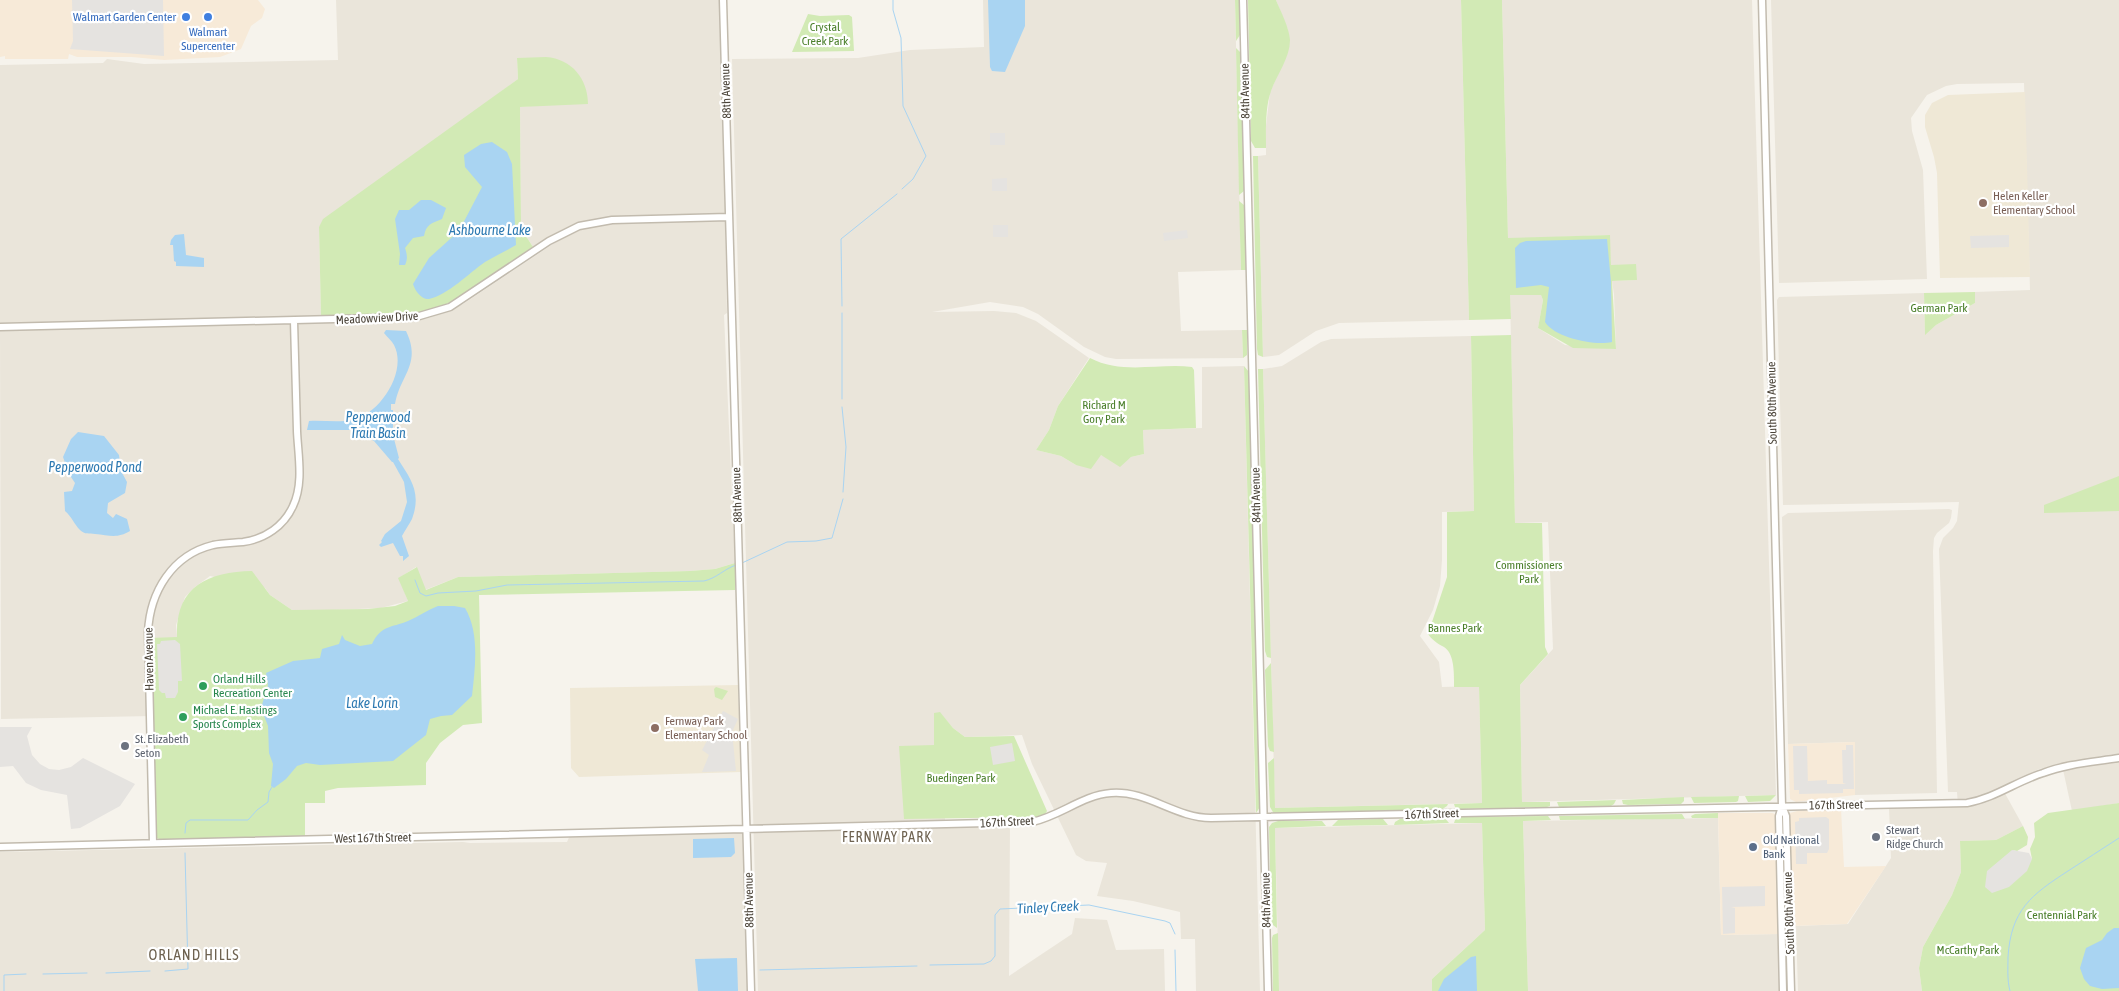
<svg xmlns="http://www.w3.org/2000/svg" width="2119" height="991" font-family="'Asap Condensed',sans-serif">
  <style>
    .residential { fill: #eae5da }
    .commercial { fill: #f7ead8 }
    .education { fill: #efe8d6 }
    .green { fill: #d2eab5 }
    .parking { fill: #e5e3e0 }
    .water { fill: #a9d4f2 }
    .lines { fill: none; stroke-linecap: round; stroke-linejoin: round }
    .stream { stroke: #a9d4f2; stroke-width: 1 }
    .minor-casing { stroke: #c2bbae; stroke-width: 9 }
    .minor { stroke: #fff; stroke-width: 6 }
    .shop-dot { fill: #3f7fe0; stroke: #fff; stroke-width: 2 }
    .education-dot { fill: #8d6e63; stroke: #fff; stroke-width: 2 }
    .leisure-dot { fill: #2e9e5b; stroke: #fff; stroke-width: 2 }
    .worship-dot { fill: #6b7280; stroke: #fff; stroke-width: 2 }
    .service-dot { fill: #5c6f8a; stroke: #fff; stroke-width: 2 }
    .labels { text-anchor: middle; stroke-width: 4.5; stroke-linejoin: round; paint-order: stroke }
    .shop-label { font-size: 12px; fill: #366cbe; stroke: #fff; text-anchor: end }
    .park-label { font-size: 12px; fill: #4a7f2a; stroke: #fff }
    .street-label { font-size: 12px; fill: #4b4439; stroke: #fff }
    .education-label { font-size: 12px; fill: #785e54; stroke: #fff; text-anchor: start }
    .leisure-label { font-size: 12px; fill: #27864d; stroke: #fff; text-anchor: start }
    .worship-label { font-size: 12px; fill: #5b616d; stroke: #fff; text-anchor: start }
    .service-label { font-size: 12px; fill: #4e5e75; stroke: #fff; text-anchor: start }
    .water-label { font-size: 14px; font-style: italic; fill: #2e7ab2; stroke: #fff }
    .neighbourhood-label { font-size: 14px; letter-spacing: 1px; fill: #6e6250; stroke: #fff }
    .quarter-label { font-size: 15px; letter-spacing: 1px; fill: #6e6250; stroke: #fff }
  </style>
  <rect width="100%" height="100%" fill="#f6f3ec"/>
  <!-- residential -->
  <path class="residential" d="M 336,0 L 722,0 L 729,217 L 612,220 L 579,226 L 533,247 L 522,230 L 521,221 L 520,107 L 541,105 L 517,58 L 518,79 L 319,227 L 321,317 L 0,325 L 0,65 L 103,63 L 107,59 L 144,64 L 338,60 Z
    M 983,0 L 1235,0 L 1241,270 L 1178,272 L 1181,331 L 1242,330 L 1243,358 L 1116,359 L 1105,357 L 1084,347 L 1038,314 L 1023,307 L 990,302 L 932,312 L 994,311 L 1016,313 L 1036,321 L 1089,358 L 1058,406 L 1049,430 L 1036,450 L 1061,456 L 1076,465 L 1101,455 L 1124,462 L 1131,457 L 1144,454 L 1143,430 L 1202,428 L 1202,367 L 1244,366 L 1260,991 L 1196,991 L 1195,939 L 1181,939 L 1180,912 L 1133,901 L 1097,896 L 1107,863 L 1086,861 L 1076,855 L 1032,764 L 1022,735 L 965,737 L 953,728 L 941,714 L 945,725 L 945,825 L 1010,823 L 1009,976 L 1072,934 L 1075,918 L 1107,920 L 1116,950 L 1164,949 L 1165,991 L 758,991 L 732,59 L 858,58 L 910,50 L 984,47 Z
    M 1276,0 L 1461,0 L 1469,320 L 1339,323 L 1316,331 L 1279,355 L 1263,357 L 1258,156 L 1266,155 L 1266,126 L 1270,92 L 1288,52 L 1288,30 Z
    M 1502,0 L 1752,0 L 1776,795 L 1522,802 L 1520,685 L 1553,649 L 1548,522 L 1515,523 L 1510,295 L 1541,295 L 1543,300 L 1538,328 L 1565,345 L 1616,349 L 1614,294 L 1612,281 L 1637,280 L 1611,265 L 1609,235 L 1508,239 Z
    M 1771,0 L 2119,0 L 2119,803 L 2072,811 L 2062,765 L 2039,769 L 2002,788 L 2023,826 L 1996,840 L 1960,841 L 1961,872 L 1952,895 L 1923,947 L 1919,968 L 1922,991 L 1798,991 L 1796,926 L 1848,924 L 1891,858 L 1889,808 L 1958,806 L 1957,792 L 1948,792 L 1939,549 L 1943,538 L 1953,528 L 1957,521 L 1959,502 L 1783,505 L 1777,300 L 1779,297 L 1924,293 L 1925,334 L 1936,325 L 1975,303 L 1975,292 L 2030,290 L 2024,83 L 1957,84 L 1946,86 L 1927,95 L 1911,118 L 1912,131 L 1923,170 L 1927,279 L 1779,283 Z
    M 725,221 L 727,313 L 724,315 L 735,563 L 715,569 L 690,571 L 458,577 L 425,590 L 416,567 L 399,578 L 408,601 L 381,608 L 308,611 L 292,610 L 270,595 L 265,588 L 210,576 L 195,587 L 185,597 L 176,625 L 177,637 L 152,716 L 1,719 L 0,330 L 411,321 L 429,318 L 463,304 L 562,238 L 585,228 L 607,224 Z
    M 1471,336 L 1474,511 L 1442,512 L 1442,560 L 1440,586 L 1433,610 L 1420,636 L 1439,662 L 1442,687 L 1479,686 L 1482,803 L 1275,808 L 1263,369 L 1282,366 L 1321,342 L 1331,339 Z
    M 1949,509 L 1952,510 L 1951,518 L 1949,523 L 1937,533 L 1934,538 L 1933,551 L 1937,793 L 1855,795 L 1855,742 L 1788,744 L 1782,517 L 1788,513 Z
    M 1718,818 L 1721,935 L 1779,934 L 1781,991 L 1528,991 L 1523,821 Z
    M 1482,823 L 1485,930 L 1432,979 L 1432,991 L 1279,991 L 1275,828 Z
    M 747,828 L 751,991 L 0,991 L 0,852 L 463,842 L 470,843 L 567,842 L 571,833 Z"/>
  <!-- commercial -->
  <path class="commercial" d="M 0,0 L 258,0 L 265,9 L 262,18 L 251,26 L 241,49 L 220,57 L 164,60 L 132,57 L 77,57 L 69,54 L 68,59 L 5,59 L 5,56 L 0,57 Z
    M 1855,742 L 1855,795 L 1796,802 L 1790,799 L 1788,744 Z
    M 1841,809 L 1844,867 L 1886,866 L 1847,924 L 1792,926 L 1790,813 L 1797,811 Z
    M 1718,813 L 1772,813 L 1775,814 L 1779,934 L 1721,935 Z"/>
  <!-- education -->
  <path class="education" d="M 2025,92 L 2030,277 L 1940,278 L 1937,173 L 1934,157 L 1925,127 L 1925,115 L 1932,103 L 1948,95 Z
    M 738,685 L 741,772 L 579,777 L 571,768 L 570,688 Z"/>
  <!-- green -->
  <path class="green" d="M 1235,0 L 1239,0 L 1240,35 L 1236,41 Z
    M 1248,0 L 1276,0 C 1281,12 1289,27 1290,40 C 1290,58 1277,74 1271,91 C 1265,108 1266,130 1266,148 L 1255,148 L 1251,141 Z
    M 1461,0 L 1502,0 L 1508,238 L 1610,235 L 1611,265 L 1636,264 L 1637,280 L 1612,281 L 1616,349 L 1573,348 L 1538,328 L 1543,300 L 1541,295 L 1510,295 L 1511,319 L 1469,320 Z
    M 808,14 L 820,16 L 849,15 L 852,17 L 854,51 L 792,52 Z
    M 1236,48 L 1240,52 L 1244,191 L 1239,195 Z
    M 546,57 C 572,59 588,79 588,104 L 520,107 L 521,221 L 522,230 L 533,247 C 503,267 463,301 428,311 C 395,320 356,316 321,317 L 319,227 L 323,219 L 518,79 L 517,58 Z
    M 1253,156 L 1258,156 L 1263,357 L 1258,355 L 1257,349 Z
    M 1239,201 L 1244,205 L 1246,270 L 1241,270 Z
    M 1975,292 L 1975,303 L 1936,325 L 1925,335 L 1924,293 Z
    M 1242,330 L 1247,330 L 1247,355 L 1243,358 Z
    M 1511,335 L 1515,523 L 1542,523 L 1545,647 L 1548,654 L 1520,685 L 1522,802 L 1550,802 L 1550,806 L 1547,807 L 1460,809 L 1455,807 L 1454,804 L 1482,803 L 1479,687 L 1454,687 C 1454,675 1455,654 1444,647 C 1438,644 1431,639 1428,634 L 1447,577 L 1447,512 L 1474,511 L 1471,336 Z
    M 1090,358 C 1122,375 1158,363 1192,367 L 1194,370 L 1196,428 L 1143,430 L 1144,454 L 1131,457 L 1120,467 L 1101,455 L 1091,469 L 1076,465 L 1061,456 L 1036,450 L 1049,430 L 1058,406 Z
    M 1244,366 L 1249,372 L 1260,807 L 1256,813 Z
    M 1258,369 L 1263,369 L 1271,658 L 1267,657 L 1265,651 Z
    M 2119,476 L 2119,511 L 2044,513 L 2044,505 Z
    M 735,563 L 735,590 L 479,595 L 482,723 L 463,725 L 440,743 L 426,763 L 426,785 L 338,788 L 325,791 L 325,803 L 305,803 L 305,837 L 161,840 L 157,838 L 150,638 L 177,637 C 175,587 207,572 252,571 L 270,595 L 292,610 L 368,609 L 395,606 L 408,601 L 398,578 L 417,567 L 426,590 L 458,577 L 690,571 L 715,569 Z
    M 1271,663 L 1274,752 L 1270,751 L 1268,746 L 1265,670 Z
    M 716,687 L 728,691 L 722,700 L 715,697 L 714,689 Z
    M 940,712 L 953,728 L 965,737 L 1014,736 L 1047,811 L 1044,816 L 1034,817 L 904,819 L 899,746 L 934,745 L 934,713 Z
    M 1274,758 L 1275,808 L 1448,804 L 1447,806 L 1441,810 L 1274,814 L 1270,807 L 1268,763 Z
    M 1776,795 L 1770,801 L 1748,802 L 1745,796 Z
    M 1739,796 L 1738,801 L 1736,802 L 1694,803 L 1691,797 Z
    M 1684,797 L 1684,801 L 1681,804 L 1628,805 L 1623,804 L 1622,800 Z
    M 1616,800 L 1614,804 L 1611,806 L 1561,807 L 1559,807 L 1557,802 Z
    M 2119,803 L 2119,991 L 1922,991 L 1919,968 L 1923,947 L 1952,895 L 1961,872 L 1960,841 L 1996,840 L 2023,826 L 2028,837 L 2027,845 L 2017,851 L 2012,850 L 2032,859 L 2030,849 L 2035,837 L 2034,823 L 2048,813 Z
    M 1718,813 L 1718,818 L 1692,818 L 1691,816 L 1695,814 Z
    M 1682,814 L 1685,819 L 1560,820 L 1559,816 Z
    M 1548,816 L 1551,820 L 1523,821 L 1528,991 L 1432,991 L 1432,979 L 1485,930 L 1482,823 L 1454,823 L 1455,820 L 1461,817 Z
    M 1444,817 L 1449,823 L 1394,825 L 1395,822 L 1400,819 Z
    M 1383,819 L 1388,825 L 1332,826 L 1338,820 Z
    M 1278,821 L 1322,821 L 1326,826 L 1275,828 L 1277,928 L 1273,925 L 1271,920 L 1269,827 L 1272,823 Z
    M 1278,933 L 1279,991 L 1273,991 L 1272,938 L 1273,935 Z"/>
  <!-- parking -->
  <path class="parking" d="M 72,0 L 163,0 L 164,56 L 70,49 L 73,41 Z
    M 990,133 L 1005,133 L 1005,145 L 990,145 Z
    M 1007,178 L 1007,191 L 992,191 L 992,179 Z
    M 993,225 L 1008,225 L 1008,237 L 993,237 Z
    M 1187,230 L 1188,238 L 1164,241 L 1163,233 Z
    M 2009,235 L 2009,247 L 1971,248 L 1970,236 Z
    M 175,640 L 180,644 L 182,681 L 178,681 L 178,692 L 175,698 L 166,698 L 165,693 L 162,693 L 159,690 L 157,644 L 160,644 L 161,641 Z
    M 723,711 L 738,719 L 732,732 L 736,771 L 702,772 L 709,755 L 702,750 Z
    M 0,727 L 32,727 L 27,736 L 32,755 L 40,764 L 49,769 L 59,770 L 71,767 L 83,758 L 135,784 L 120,806 L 80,828 L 71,829 L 67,795 L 41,790 L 26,783 L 13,766 L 0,767 Z
    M 1012,743 L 1015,761 L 993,765 L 990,747 Z
    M 1846,745 L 1853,745 L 1854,789 L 1843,789 L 1843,793 L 1799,794 L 1799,790 L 1794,790 L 1793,746 L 1807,746 L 1808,785 L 1808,781 L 1827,780 L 1827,784 L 1846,784 L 1843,783 L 1842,750 L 1846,750 Z
    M 1826,817 L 1829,819 L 1829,849 L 1827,853 L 1807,853 L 1807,864 L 1796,864 L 1795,822 L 1799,821 L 1799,818 Z
    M 2012,850 L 2029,853 L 2032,859 L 2027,871 L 2009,887 L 1992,893 L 1985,887 L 1987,871 Z
    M 1765,886 L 1765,906 L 1731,907 L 1735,908 L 1735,933 L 1723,934 L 1722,887 Z"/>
  <!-- water -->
  <path class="water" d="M 988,0 L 1025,0 L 1025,26 L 1005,72 L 992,71 L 990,67 Z
    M 492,142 L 507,152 L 512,164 L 516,245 C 506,251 495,256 485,262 C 469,273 448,295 429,299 C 422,300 415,291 413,284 L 429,258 L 459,231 L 482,187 L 465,167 L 464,155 L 481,144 Z
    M 421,200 L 431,200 L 446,208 L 442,219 C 432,223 426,224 424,236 L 413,238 L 405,248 C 407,254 408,259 405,265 L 399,265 L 400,254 L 395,219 L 399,210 L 409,210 Z
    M 184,234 L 186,255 L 204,258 L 204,267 L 176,266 L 176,262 L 174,261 L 173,245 L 170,245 L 171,240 L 175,235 Z
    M 1607,239 L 1611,282 L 1612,342 C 1595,346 1555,338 1545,322 L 1549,287 L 1541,285 L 1516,288 L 1515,248 L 1520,243 L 1526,241 Z
    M 386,330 L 406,331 C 422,364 400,375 395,404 L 391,404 L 391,410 L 393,410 L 393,435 L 399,458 L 398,459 C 410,478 422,492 412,519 C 409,525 405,530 402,536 L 409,556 L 403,561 L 403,556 L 400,556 L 393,543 L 381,547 L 379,545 L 382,542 L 381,541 L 385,534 L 401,521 L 407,502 L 404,482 L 393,462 L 392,462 L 374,441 L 353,430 L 307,430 L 309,421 C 323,420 338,423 352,420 C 379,415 408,372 394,345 C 392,341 387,337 384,333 Z
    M 78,432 L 104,436 L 119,455 L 121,471 L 127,482 L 125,493 L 108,503 L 107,513 L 113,518 L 116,514 L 127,519 L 130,531 C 117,539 109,535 95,534 C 89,533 85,535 80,530 C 74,524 72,517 65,511 L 64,492 L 72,491 L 75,483 L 69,474 L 63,457 L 71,439 Z
    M 438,606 L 454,606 L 465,608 C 480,633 475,668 472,696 L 452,715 L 441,716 L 430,719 L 426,735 L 393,761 L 320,765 L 306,763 L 297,766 L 286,779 L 274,788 L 271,786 L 273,764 L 269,753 L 268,726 L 261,708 L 268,685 L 266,673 L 293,661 L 320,658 L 322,649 L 339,644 L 342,635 L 345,640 L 360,646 L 372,644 C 381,625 391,628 408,621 C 418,617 427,610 438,606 Z
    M 734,838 L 735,853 L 731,857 L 693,858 L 693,839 Z
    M 2114,928 L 2119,928 L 2119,988 L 2102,989 L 2090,986 L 2084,979 L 2080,968 L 2086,948 L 2102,940 L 2107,933 Z
    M 1476,956 L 1477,991 L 1438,991 L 1444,979 L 1471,957 Z
    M 737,958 L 738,991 L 698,991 L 695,959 Z"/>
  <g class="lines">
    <!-- stream -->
    <path class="stream" d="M 893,0 L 893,10 L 901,38 L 903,106 L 926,156 L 913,179 L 902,189
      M 842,306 L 841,239 L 897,194
      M 842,399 L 842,313
      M 842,407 L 846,447 L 843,492
      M 742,563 L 787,542 L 816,541 L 832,538 L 843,499
      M 415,580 L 420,593 L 426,596 L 438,593 L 476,591 L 507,585 L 704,581 C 717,578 724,569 736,565
      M 185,833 L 186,823 L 190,820 L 248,820 L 257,810 L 268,802 L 269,792 L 272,787
      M 1175,950 L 1176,991
      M 930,965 L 984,964 L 991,961 L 995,956 L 995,915 L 1000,909 L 1089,905 L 1165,921 L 1170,923 L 1175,934
      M 760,970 L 917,966
      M 165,971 L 188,969 L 185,853
      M 106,973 L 150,971
      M 43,974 L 87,973
      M 4,991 L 4,975 L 26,974
      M 2010,991 C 2007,980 2008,968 2008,957 C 2011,910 2031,895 2068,871 C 2085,860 2102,849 2119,838"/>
    <!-- minor casing -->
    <g class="minor-casing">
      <path id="minor" d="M 723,0 L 751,991
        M 1243,0 L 1268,991
        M 1762,0 L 1782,806 L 1779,816 L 1783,991
        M 0,327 L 416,317 L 450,307 L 549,241 L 579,226 L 612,220 L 729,217
        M 1782,806 L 1786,816 L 1791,991
        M 153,843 L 148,632 C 150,592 172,555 213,545 C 223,543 233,543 243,542 C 265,539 284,526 293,506 C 304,483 298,455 297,431 C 296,394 295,357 294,321
        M 0,847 L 1032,822 C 1060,816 1083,795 1111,793 C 1147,790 1175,818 1211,818 L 1967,803 C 1995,798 2017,781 2043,773 C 2066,764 2094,762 2119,758"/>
    </g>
    <!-- minor -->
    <use href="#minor" class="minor"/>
  </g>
  <!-- markers -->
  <g class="shop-dot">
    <circle cx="186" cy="17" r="5"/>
    <circle cx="208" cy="17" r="5"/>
  </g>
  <g class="education-dot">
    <circle cx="1983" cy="203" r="5"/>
    <circle cx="655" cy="728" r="5"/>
  </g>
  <g class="leisure-dot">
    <circle cx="203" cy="686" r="5"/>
    <circle cx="183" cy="717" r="5"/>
  </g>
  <g class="worship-dot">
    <circle cx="125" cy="746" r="5"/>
    <circle cx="1876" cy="837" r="5"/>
  </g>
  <circle class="service-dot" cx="1753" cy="847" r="5"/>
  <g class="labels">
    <!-- shop labels -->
    <g class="shop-label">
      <text x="176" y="21">Walmart Garden Center</text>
      <text x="208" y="36" text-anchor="middle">Walmart<tspan x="208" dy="14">Supercenter</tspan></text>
    </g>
    <!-- park labels -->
    <g class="park-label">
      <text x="825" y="31">Crystal<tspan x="825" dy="14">Creek Park</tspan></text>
      <text x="1939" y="312">German Park</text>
      <text x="1104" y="409">Richard M<tspan x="1104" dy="14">Gory Park</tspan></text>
      <text x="1529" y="569">Commissioners<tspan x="1529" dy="14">Park</tspan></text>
      <text x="1455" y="632">Bannes Park</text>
      <text x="961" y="782">Buedingen Park</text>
      <text x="2062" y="919">Centennial Park</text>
      <text x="1968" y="954">McCarthy Park</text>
    </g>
    <!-- street labels -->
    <g class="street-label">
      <text transform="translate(726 91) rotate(-92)" y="4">88th Avenue</text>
      <text transform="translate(1245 91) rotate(-91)" y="4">84th Avenue</text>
      <text transform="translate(377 318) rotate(-3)" y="4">Meadowview Drive</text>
      <text transform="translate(1772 403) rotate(-91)" y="4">South 80th Avenue</text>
      <text transform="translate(737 495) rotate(-92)" y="4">88th Avenue</text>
      <text transform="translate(1256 495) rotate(-91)" y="4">84th Avenue</text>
      <text transform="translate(149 659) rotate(-91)" y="4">Haven Avenue</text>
      <text transform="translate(1836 805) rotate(-1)" y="4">167th Street</text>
      <text transform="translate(1432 814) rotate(-2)" y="4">167th Street</text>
      <text transform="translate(1007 822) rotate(-3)" y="4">167th Street</text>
      <text transform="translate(373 838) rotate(-1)" y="4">West 167th Street</text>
      <text transform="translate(749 900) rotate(-91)" y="4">88th Avenue</text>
      <text transform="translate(1266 900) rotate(-91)" y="4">84th Avenue</text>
      <text transform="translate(1789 913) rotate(-92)" y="4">South 80th Avenue</text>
    </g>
    <!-- education labels -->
    <g class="education-label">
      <text x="1993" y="200">Helen Keller<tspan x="1993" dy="14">Elementary School</tspan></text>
      <text x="665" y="725">Fernway Park<tspan x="665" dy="14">Elementary School</tspan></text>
    </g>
    <!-- leisure labels -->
    <g class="leisure-label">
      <text x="213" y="683">Orland Hills<tspan x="213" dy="14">Recreation Center</tspan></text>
      <text x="193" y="714">Michael E. Hastings<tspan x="193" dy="14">Sports Complex</tspan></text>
    </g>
    <!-- worship labels -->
    <g class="worship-label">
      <text x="135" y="743">St. Elizabeth<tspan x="135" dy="14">Seton</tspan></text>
      <text x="1886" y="834">Stewart<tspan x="1886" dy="14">Ridge Church</tspan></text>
    </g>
    <!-- service labels -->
    <g class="service-label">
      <text x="1763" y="844">Old National<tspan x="1763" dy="14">Bank</tspan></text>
    </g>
    <!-- water labels -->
    <g class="water-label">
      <text x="490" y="235">Ashbourne Lake</text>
      <text x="378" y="422">Pepperwood<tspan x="378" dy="16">Train Basin</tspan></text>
      <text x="95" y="472">Pepperwood Pond</text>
      <text x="372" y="708">Lake Lorin</text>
      <text transform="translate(1048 907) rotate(-3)" y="5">Tinley Creek</text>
    </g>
    <!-- neighbourhood labels -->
    <g class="neighbourhood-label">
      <text x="887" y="842">FERNWAY PARK</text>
    </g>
    <!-- quarter labels -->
    <g class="quarter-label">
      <text x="194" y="960">ORLAND HILLS</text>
    </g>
  </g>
</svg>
